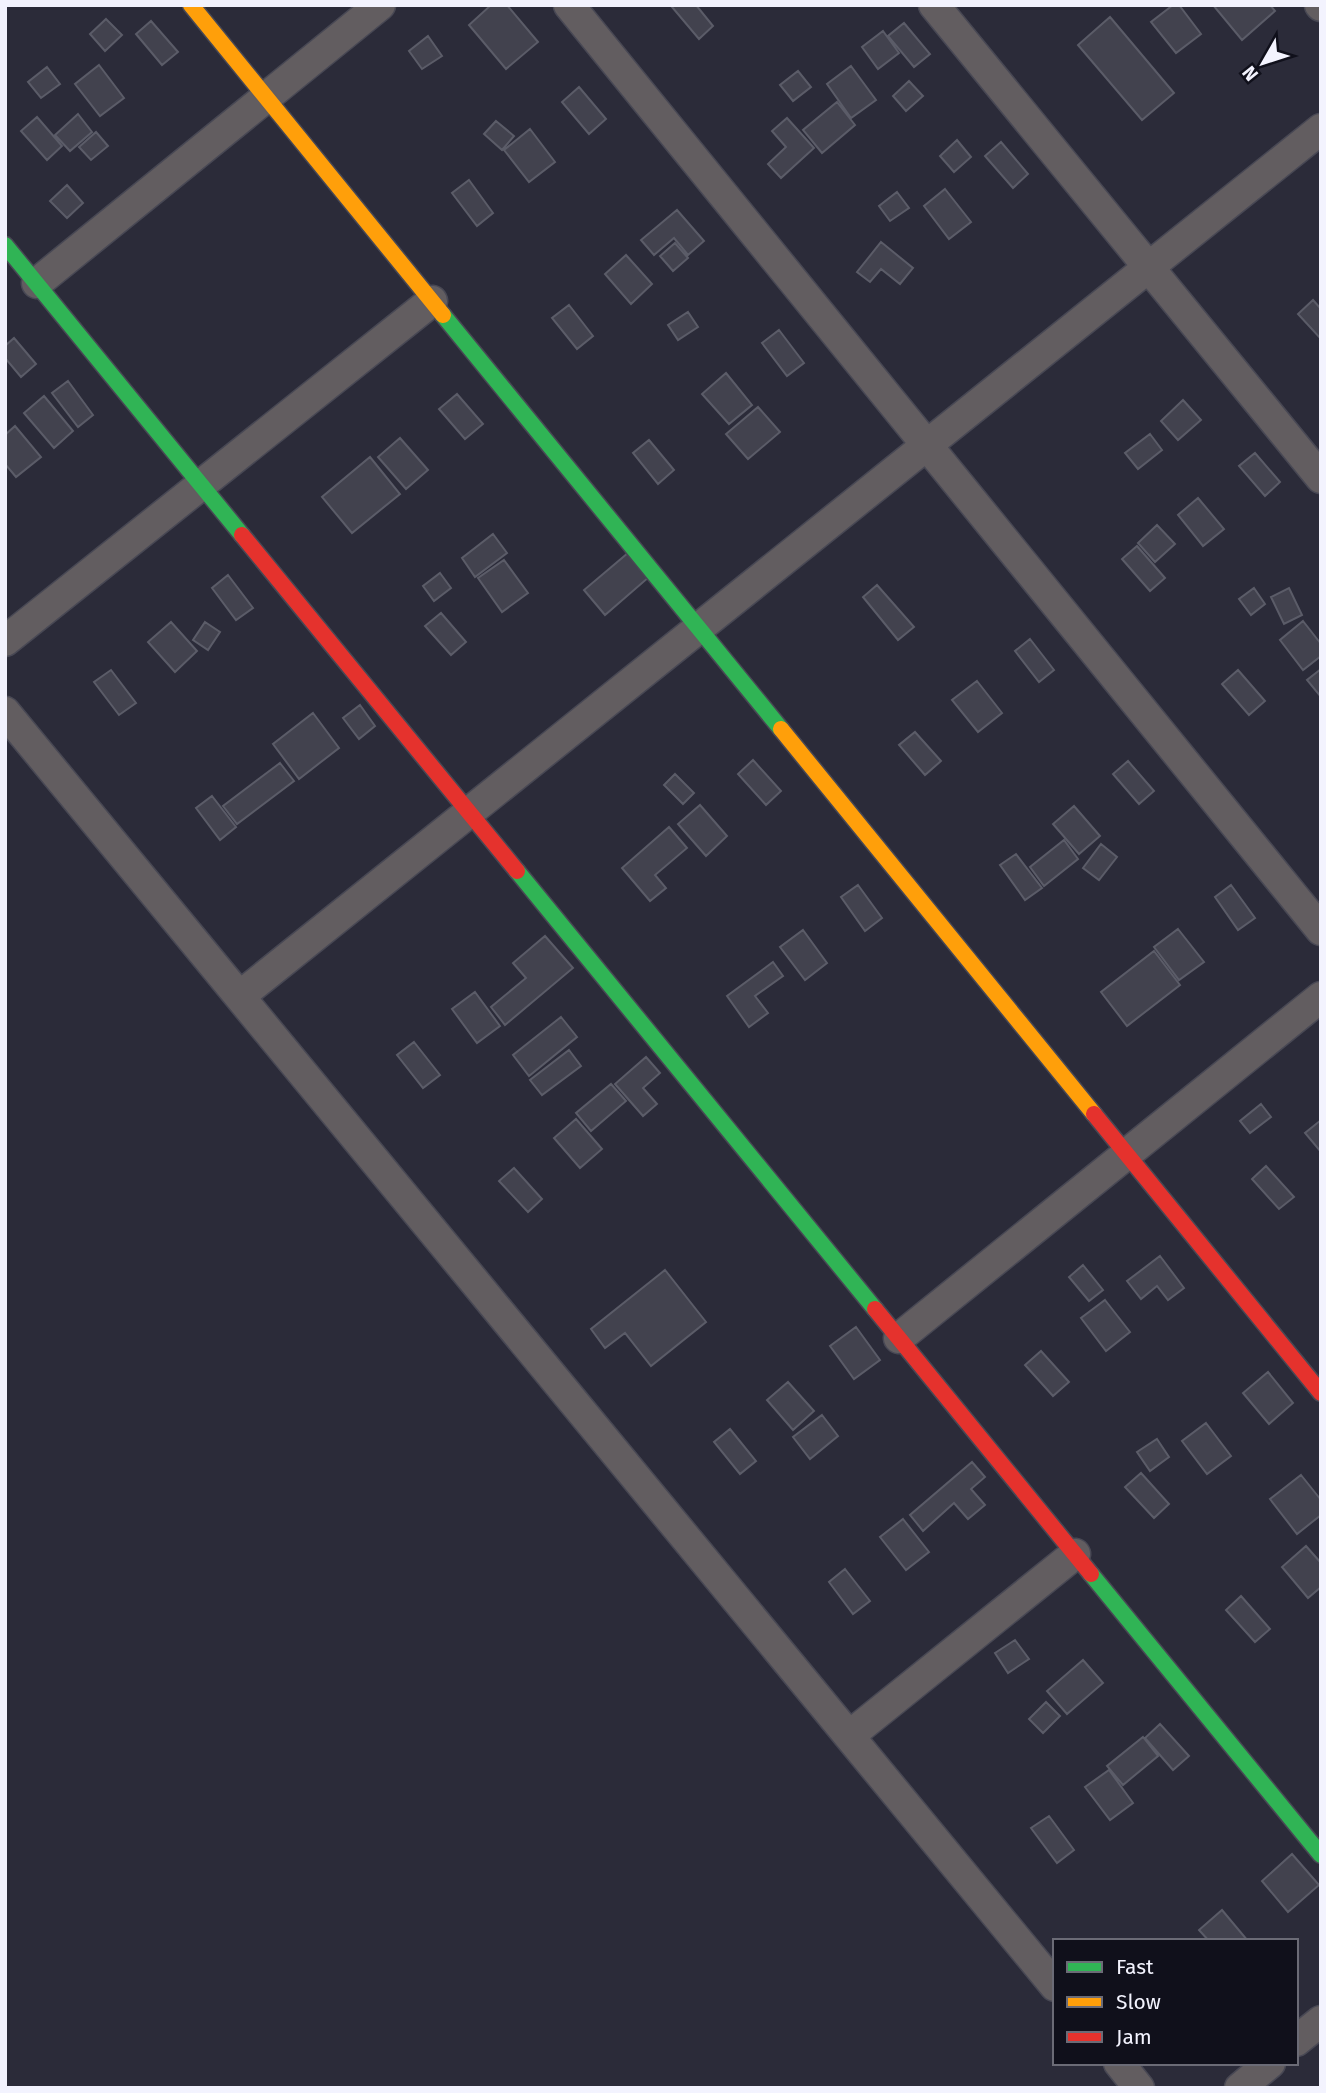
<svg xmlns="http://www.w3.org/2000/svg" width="1326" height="2093" font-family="'Fira Sans',sans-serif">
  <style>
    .building { fill: #42424e; stroke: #5b5c68; stroke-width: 2 }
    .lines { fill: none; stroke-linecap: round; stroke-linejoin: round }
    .street-casing { stroke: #484854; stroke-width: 33 }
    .fast-casing { stroke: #484854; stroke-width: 19 }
    .slow-casing { stroke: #484854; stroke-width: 19 }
    .jam-casing { stroke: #484854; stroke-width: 19 }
    .street { stroke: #625d60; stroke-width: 30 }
    .fast { stroke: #30b455; stroke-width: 16 }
    .slow { stroke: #ff9f0a; stroke-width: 16 }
    .jam { stroke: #e5322d; stroke-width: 16 }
  </style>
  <rect width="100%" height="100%" fill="#2b2b39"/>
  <!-- building -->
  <path class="building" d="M 491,5 L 507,5 L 538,42 L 506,69 L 469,25 Z
    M 674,5 L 696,5 L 713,26 L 699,39 L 672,7 Z
    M 1173,5 L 1179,5 L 1201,34 L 1176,53 L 1151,22 Z
    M 1213,5 L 1270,5 L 1275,11 L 1242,40 Z
    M 1110,17 L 1174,93 L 1142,120 L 1078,45 Z
    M 106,19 L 122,35 L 105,51 L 90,34 Z
    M 151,21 L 178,52 L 162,65 L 136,34 Z
    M 904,23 L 930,54 L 914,67 L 888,36 Z
    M 883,31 L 899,53 L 878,69 L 862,47 Z
    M 428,36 L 442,56 L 422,69 L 409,51 Z
    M 99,65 L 124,98 L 100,116 L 75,84 Z
    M 851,66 L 876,100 L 851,118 L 827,84 Z
    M 47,67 L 60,84 L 41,98 L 28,82 Z
    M 798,71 L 811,87 L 793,101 L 780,85 Z
    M 909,81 L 923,96 L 906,111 L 893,96 Z
    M 579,87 L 606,119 L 589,134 L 562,102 Z
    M 837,102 L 855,125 L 822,153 L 803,130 Z
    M 78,114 L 92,132 L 70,151 L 55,135 Z
    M 37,117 L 62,146 L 47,160 L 21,131 Z
    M 787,118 L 814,148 L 781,178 L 768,164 L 786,147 L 772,131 Z
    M 496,121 L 514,136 L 502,150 L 484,134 Z
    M 530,129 L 555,162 L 529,182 L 504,150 Z
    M 96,132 L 108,146 L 91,160 L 79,147 Z
    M 957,140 L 971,157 L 954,172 L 940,156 Z
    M 1001,142 L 1028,174 L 1013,188 L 985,156 Z
    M 469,180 L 493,213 L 477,226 L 452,193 Z
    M 67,185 L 83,203 L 67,218 L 50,201 Z
    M 945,189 L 971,222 L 949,239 L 924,206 Z
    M 897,192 L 909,208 L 890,221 L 879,206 Z
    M 677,210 L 704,241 L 688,255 L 674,238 L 654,255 L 641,240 Z
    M 881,242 L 913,268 L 900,284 L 881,269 L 870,282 L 857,272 Z
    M 675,243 L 688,258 L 673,271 L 660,256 Z
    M 626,255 L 652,284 L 631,304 L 605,274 Z
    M 1313,300 L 1321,309 L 1321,339 L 1298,314 Z
    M 569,305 L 593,336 L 577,349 L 552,318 Z
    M 688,312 L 698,327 L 678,340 L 668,325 Z
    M 779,330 L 804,363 L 787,376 L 762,343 Z
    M 14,338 L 36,364 L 21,377 L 5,358 L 5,346 Z
    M 726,373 L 752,405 L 729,424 L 702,394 Z
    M 68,381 L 93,415 L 78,427 L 52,393 Z
    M 457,394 L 483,424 L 465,439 L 439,409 Z
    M 44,396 L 73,431 L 54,448 L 24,413 Z
    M 1183,400 L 1201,420 L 1178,440 L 1161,421 Z
    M 758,407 L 780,432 L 748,459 L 726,434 Z
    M 15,426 L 41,457 L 16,477 L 5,464 L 5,435 Z
    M 1150,434 L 1162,450 L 1138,469 L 1125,453 Z
    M 400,438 L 428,470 L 406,489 L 378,457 Z
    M 649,440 L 674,470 L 658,484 L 633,453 Z
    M 1255,453 L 1280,482 L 1265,496 L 1239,466 Z
    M 370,457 L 400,494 L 352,533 L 322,497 Z
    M 1198,498 L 1224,529 L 1203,546 L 1178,515 Z
    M 1157,525 L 1175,544 L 1155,562 L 1138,543 Z
    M 493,534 L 507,553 L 475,577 L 462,558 Z
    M 1137,546 L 1165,578 L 1150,591 L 1122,559 Z
    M 628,553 L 649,577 L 605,615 L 584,590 Z
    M 504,560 L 528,593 L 502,612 L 478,578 Z
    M 440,573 L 451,588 L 434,601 L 423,586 Z
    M 228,575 L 253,608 L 236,620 L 212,588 Z
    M 877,585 L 914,627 L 898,640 L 863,597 Z
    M 1254,588 L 1265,604 L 1251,615 L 1239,599 Z
    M 1289,588 L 1302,615 L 1284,624 L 1271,597 Z
    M 441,613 L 466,642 L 451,655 L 425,626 Z
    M 1303,621 L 1321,644 L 1321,656 L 1303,670 L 1280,640 Z
    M 171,622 L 197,651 L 175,672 L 148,642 Z
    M 205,622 L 220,632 L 208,650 L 193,640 Z
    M 1030,639 L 1054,670 L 1039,682 L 1015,651 Z
    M 1321,669 L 1321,697 L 1307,680 Z
    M 111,670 L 136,703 L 119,715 L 94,682 Z
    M 1238,670 L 1265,701 L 1249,715 L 1222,684 Z
    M 977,681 L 1002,713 L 978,732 L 952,700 Z
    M 360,705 L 375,726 L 359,739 L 343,718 Z
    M 313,713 L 339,748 L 299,779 L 273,744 Z
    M 915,732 L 941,761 L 925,775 L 899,745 Z
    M 753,760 L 781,791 L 766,805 L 738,774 Z
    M 1128,761 L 1154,791 L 1139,804 L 1113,774 Z
    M 280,763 L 294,781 L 237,824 L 223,806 Z
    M 675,774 L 694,793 L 683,804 L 664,785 Z
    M 212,796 L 236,827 L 220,840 L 196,808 Z
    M 700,805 L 727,836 L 706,856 L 678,824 Z
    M 1074,806 L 1100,836 L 1079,854 L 1053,824 Z
    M 669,827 L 687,848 L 655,875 L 666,888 L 650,901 L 622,868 Z
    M 1064,840 L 1078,859 L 1044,886 L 1030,867 Z
    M 1101,844 L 1117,857 L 1099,880 L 1083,868 Z
    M 1016,854 L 1042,888 L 1025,900 L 1000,865 Z
    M 858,885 L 882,918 L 865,931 L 841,897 Z
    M 1231,885 L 1255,918 L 1238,930 L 1215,897 Z
    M 1178,929 L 1204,962 L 1179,980 L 1154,947 Z
    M 803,930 L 827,963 L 805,980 L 780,947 Z
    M 545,936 L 573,968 L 505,1025 L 491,1007 L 526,978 L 513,963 Z
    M 1154,951 L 1180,985 L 1127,1026 L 1101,992 Z
    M 773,962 L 783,976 L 755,996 L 768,1013 L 749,1027 L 727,996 Z
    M 475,992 L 500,1026 L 477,1043 L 452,1009 Z
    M 561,1017 L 577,1037 L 529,1076 L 513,1055 Z
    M 414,1042 L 440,1075 L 423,1088 L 397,1055 Z
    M 569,1050 L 581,1066 L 542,1095 L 530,1080 Z
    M 646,1057 L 660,1073 L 643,1088 L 657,1104 L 643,1116 L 615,1084 Z
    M 611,1084 L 626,1101 L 591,1131 L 576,1113 Z
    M 1261,1104 L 1271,1117 L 1250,1133 L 1240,1121 Z
    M 576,1119 L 602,1149 L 580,1168 L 554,1138 Z
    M 1321,1120 L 1321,1152 L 1305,1133 Z
    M 1266,1166 L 1294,1197 L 1279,1209 L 1252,1179 Z
    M 514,1168 L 542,1199 L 528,1212 L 499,1181 Z
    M 1160,1256 L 1184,1288 L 1168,1300 L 1157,1286 L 1141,1299 L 1127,1281 Z
    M 1083,1265 L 1103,1290 L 1089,1301 L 1069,1277 Z
    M 665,1270 L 706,1322 L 651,1366 L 625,1333 L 605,1348 L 591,1329 Z
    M 1105,1300 L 1130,1332 L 1106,1351 L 1081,1318 Z
    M 856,1327 L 880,1360 L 854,1379 L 830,1346 Z
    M 1041,1351 L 1069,1382 L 1053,1396 L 1025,1365 Z
    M 1268,1372 L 1293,1403 L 1269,1424 L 1243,1393 Z
    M 788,1382 L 814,1411 L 793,1430 L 767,1400 Z
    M 822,1415 L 838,1436 L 810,1459 L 793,1437 Z
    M 1206,1423 L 1231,1456 L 1207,1474 L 1182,1441 Z
    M 730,1429 L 756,1461 L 740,1474 L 714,1442 Z
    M 1157,1439 L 1169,1457 L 1150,1471 L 1137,1452 Z
    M 972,1462 L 985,1477 L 971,1489 L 985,1505 L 968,1519 L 954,1503 L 923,1531 L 910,1515 Z
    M 1141,1473 L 1169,1504 L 1154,1518 L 1125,1487 Z
    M 1301,1475 L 1321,1500 L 1321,1515 L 1297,1534 L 1270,1499 Z
    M 903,1519 L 929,1552 L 906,1570 L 880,1537 Z
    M 1306,1546 L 1321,1563 L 1321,1587 L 1308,1598 L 1282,1567 Z
    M 845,1569 L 870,1601 L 853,1614 L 829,1582 Z
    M 1241,1596 L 1270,1629 L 1255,1642 L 1226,1610 Z
    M 1015,1640 L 1029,1659 L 1008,1673 L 995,1653 Z
    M 1083,1660 L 1103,1683 L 1067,1714 L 1047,1691 Z
    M 1046,1702 L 1060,1716 L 1043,1733 L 1029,1719 Z
    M 1160,1724 L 1189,1756 L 1173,1770 L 1145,1738 Z
    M 1143,1737 L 1158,1756 L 1123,1785 L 1107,1766 Z
    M 1109,1770 L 1133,1803 L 1110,1820 L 1085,1787 Z
    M 1049,1816 L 1074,1850 L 1057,1863 L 1031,1828 Z
    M 1292,1854 L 1319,1885 L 1288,1912 L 1262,1881 Z
    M 1222,1910 L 1248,1941 L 1209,1941 L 1199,1930 Z"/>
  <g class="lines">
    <!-- street casing -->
    <g class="street-casing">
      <path id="street" d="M 569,5 L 1321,930
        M 934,5 L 1321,478
        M 1320,5 L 1321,6
        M 37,283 L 380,5
        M 5,641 L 432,301
        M 5,712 L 1055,1986
        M 240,996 L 1321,129
        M 899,1338 L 1321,997
        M 849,1736 L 1075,1554
        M 1296,2041 L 1321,2021
        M 1119,2063 L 1139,2088
        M 1240,2088 L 1270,2063"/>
    </g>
    <!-- fast casing -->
    <g class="fast-casing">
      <path id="fast" d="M 5,245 L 242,535
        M 443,315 L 781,729
        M 517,871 L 875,1309
        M 1091,1574 L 1321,1855"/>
    </g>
    <!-- slow casing -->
    <g class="slow-casing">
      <path id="slow" d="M 191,5 L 443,315
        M 781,729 L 1094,1114"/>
    </g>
    <!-- jam casing -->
    <g class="jam-casing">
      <path id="jam" d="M 242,535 L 517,871
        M 1094,1114 L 1321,1393
        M 875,1309 L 1091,1574"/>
    </g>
    <!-- street -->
    <use href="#street" class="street"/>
    <!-- fast -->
    <use href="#fast" class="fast"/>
    <!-- slow -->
    <use href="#slow" class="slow"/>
    <!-- jam -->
    <use href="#jam" class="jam"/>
  </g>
  <!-- border -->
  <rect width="1326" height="2093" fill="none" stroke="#f3f3fe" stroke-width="14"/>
  <!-- legend -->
  <rect x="1053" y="1939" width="245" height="126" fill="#10101b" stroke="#6b6b76" stroke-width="2"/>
  <rect x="1067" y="1962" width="35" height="10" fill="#30b455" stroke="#6b6b76" stroke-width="2"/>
  <text x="1116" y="1974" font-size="21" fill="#f3f3fe">Fast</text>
  <rect x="1067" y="1997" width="35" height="10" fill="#ff9f0a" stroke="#6b6b76" stroke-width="2"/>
  <text x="1116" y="2009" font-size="21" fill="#f3f3fe">Slow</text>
  <rect x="1067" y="2032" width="35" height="10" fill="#e5322d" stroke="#6b6b76" stroke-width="2"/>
  <text x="1116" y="2044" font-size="21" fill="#f3f3fe">Jam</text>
  <!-- north arrow -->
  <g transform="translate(1263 63) rotate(231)" stroke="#10101b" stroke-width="5" paint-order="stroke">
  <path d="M0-5L12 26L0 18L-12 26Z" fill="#f3f3fe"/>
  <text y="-10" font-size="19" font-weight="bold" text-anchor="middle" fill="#f3f3fe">N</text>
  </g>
</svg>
